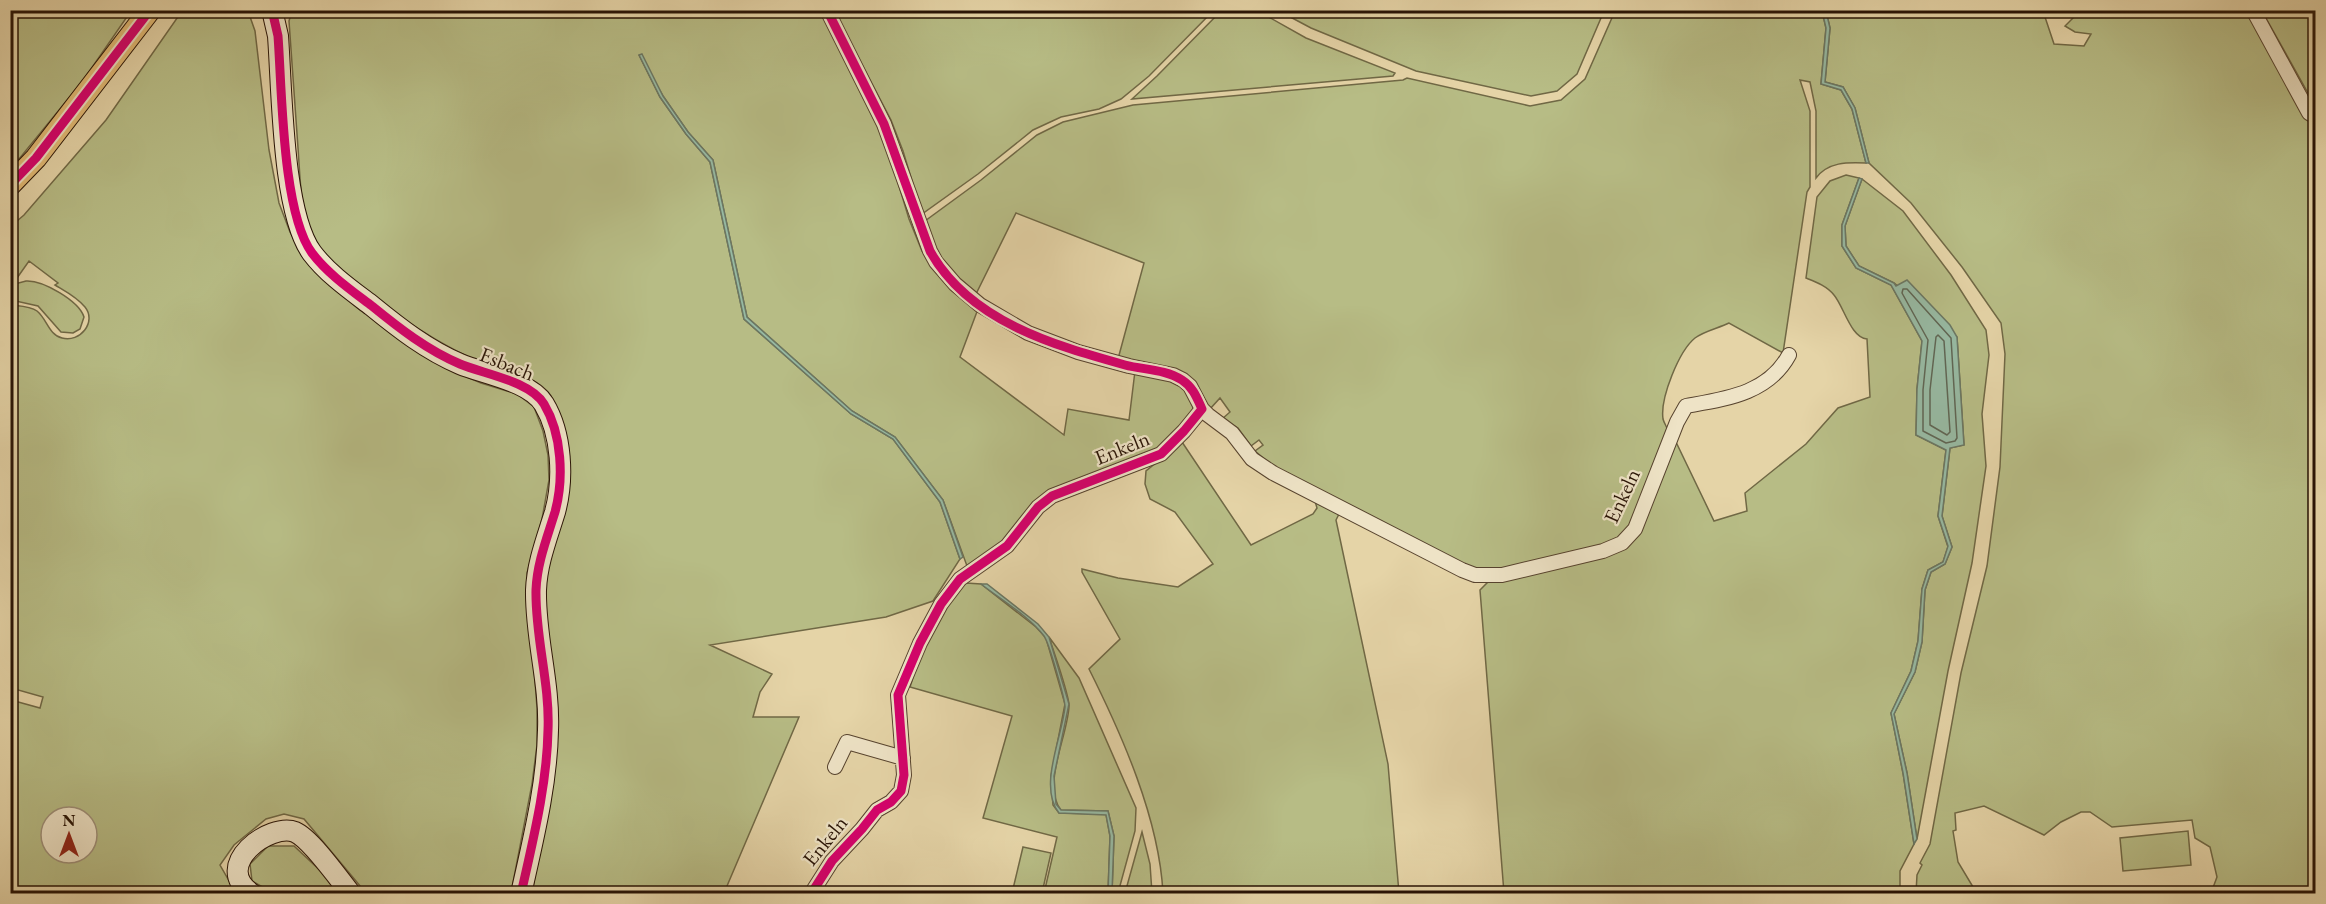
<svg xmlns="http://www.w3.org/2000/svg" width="2326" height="904" font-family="'EB Garamond',serif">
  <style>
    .green { fill: #b7bc85; stroke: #706845; stroke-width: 1.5; fill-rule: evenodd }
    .water { fill: #97b9a2; stroke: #6b7763; stroke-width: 1.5 }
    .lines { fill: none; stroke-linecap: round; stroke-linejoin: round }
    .shore { stroke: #606654; stroke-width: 1.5 }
    .street-casing { stroke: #57432e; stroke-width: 16 }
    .secondary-casing { stroke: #281305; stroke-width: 22 }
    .primary-casing { stroke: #281305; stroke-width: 23 }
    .street { stroke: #eee3c6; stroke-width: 14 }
    .secondary { stroke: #eee3c6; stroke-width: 20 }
    .primary { stroke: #e2ba74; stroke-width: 21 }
    .cycleway-casing { stroke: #eee3c6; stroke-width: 13 }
    .cycleway { stroke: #d6006c; stroke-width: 9 }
    .labels { text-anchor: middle; stroke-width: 4.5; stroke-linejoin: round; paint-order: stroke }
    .street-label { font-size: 21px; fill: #281305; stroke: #eee3c6 }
  </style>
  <rect width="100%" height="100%" fill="#e5d4a7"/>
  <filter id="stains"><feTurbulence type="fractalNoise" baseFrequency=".00333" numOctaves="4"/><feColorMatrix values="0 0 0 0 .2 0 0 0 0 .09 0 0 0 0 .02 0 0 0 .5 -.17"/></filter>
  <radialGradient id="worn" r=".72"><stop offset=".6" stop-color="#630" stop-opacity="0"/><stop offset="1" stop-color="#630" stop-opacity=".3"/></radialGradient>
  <!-- green -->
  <path class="green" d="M 292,10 L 820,11 L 878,128 L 890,156 L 909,219 L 922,251 L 978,309 L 960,357 L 1064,435 L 1068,409 L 1129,420 L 1135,371 C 1158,375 1193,380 1193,409 L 1163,447 L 1057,487 L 992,551 L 967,566 L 943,500 L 895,437 L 852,411 L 747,317 L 713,160 L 688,132 L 663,96 L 639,55 L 660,97 L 686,134 L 710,162 L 744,319 L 851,414 L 893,439 L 940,502 L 960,559 L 933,601 L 886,617 L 710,645 L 772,674 L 760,692 L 753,717 L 799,717 L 724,893 L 532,893 L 555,762 L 558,732 L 545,598 L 560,417 C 557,410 554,403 551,396 C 537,374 500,371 478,361 C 434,343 325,274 309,229 C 300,203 300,174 298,148 C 295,105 292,63 289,21 Z
    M 10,11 L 131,11 L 82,82 L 10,170 Z
    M 182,11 L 248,11 L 255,31 L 269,150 L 279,203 L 290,232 L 305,259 L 446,368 L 481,383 L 517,394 L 534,407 L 543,431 L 548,455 L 549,480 L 542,519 L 527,573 L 537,708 L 537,745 L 532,784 L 511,893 L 366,893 L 304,819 L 284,814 L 266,819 L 234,845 L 220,865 L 236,893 L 11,893 L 11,700 L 40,708 L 43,697 L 11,688 L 11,305 C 19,306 30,306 37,311 C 47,319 49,335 62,338 C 80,343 97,322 85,307 C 77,297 65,291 55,285 L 58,283 L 29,261 L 17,278 L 11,280 L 10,227 L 24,215 L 106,120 ZM 51,817 L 87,817 L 87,853 L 51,853 Z
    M 834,11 L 1213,11 L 1149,76 L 1121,99 L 1099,109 L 1061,117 L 1033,130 L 978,174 L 922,214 L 903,151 L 891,120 Z
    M 1221,11 L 1258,11 L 1306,38 L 1395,73 L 1393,76 L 1132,99 L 1157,76 Z
    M 1279,11 L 1604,11 L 1577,74 L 1557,91 L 1531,96 L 1416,71 L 1311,28 Z
    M 1615,11 L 1822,11 L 1826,28 L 1821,84 L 1841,90 L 1852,109 L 1866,163 C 1847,162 1828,162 1816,178 L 1816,111 L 1810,82 L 1800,80 L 1810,111 L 1810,187 L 1807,192 L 1783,353 L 1729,323 C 1719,328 1704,331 1695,338 C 1679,351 1660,398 1663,419 C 1664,423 1667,427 1668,431 L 1630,526 L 1618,538 L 1601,546 L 1502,569 L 1481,570 L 1462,564 L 1276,469 L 1255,451 L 1263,445 L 1259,440 L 1251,446 L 1238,428 L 1222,419 L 1230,412 L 1220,398 L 1209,410 L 1175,369 L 1118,359 L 1144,263 L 1016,213 L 975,296 L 940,261 L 925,221 L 981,180 L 1037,135 L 1063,122 L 1133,105 L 1403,80 L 1407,78 L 1530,106 L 1561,100 L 1585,79 Z
    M 1826,11 L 2043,11 L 2054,44 L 2084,46 L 2091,34 L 2075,32 L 2065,26 L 2080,11 L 2248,11 L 2303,110 L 2315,126 L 2315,893 L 2211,893 L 2217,877 L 2210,847 L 2195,838 L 2192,820 L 2112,827 L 2090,812 L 2081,812 L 2061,822 L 2044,835 L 1984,806 L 1955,813 L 1956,830 L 1953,831 L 1958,862 L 1976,892 L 1981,893 L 1916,893 L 1917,875 L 1922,865 L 1920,863 L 1930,844 L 1961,673 L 1987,566 L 2000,467 L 2005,354 L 2001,323 L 1962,267 L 1911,203 L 1869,163 L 1855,108 L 1843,87 L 1825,82 L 1830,28 Z
    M 2262,11 L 2315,11 L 2315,105 L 2313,102 Z
    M 1846,175 L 1859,178 L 1842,225 L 1842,246 L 1856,268 L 1891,285 L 1922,341 L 1917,389 L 1916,435 L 1946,450 L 1938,516 L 1948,547 L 1943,562 L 1928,570 L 1922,589 L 1918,641 L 1911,671 L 1891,713 L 1903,773 L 1914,844 L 1900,871 L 1900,893 L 1504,893 L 1480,590 L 1488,582 L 1626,548 L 1675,440 L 1714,521 L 1747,511 L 1745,493 L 1806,444 L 1838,408 L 1870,397 L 1867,339 C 1851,338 1844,307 1834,295 C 1827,286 1816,282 1806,278 L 1817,197 L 1830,181 Z
    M 1862,179 L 1903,211 L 1951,275 L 1986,330 L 1989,355 L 1982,414 L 1986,466 L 1972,563 L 1948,671 L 1917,839 L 1907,773 L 1894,714 L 1915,672 L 1922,642 L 1925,590 L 1931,572 L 1945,564 L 1952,547 L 1942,516 L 1950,448 L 1964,445 L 1957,337 L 1894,283 L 1859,266 L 1846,246 L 1845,226 Z
    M 26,281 C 43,280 79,301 84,317 L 80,329 L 73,333 L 61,332 L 38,306 L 11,300 L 11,285 Z
    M 1182,442 L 1251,545 L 1313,514 L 1317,508 L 1315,501 L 1339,514 L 1336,520 L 1388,764 L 1399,893 L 1163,893 C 1159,818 1122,735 1089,669 L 1120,639 L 1082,572 L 1082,569 L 1118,578 L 1178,587 L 1213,564 L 1175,512 L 1150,499 L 1145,484 L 1146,471 Z
    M 966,583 L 981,584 L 1036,627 L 1046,638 L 1065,704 L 1051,776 L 1053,805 L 1059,813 L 1106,814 L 1110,836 L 1108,893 C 1094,893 1082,893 1069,891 C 1060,890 1054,891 1045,889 L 1057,837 L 983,818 L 1012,716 L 910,687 C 921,650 938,610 966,583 Z
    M 1049,637 L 1079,678 L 1136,808 L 1135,831 L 1118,893 L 1112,893 L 1114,836 L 1108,811 L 1061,810 C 1041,785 1069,733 1069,705 C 1068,691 1054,653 1049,637 Z
    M 2188,831 L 2191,865 L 2123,871 L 2120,838 Z
    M 1142,832 L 1150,864 L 1152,893 L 1125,893 Z
    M 268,846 L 294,846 L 326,876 L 340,893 L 273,893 L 252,881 L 250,864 Z
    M 1023,847 L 1051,853 L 1042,893 L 1012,893 Z"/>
  <!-- water -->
  <path class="water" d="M 1822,11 L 1826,11 L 1830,28 L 1825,82 L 1843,87 L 1855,108 L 1869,163 L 1866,163 L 1852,109 L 1841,90 L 1821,84 L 1826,28 Z
    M 642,54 L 663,96 L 688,132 L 713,160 L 747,317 L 852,411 L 895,437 L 943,500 L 963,557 L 960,559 L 940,502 L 893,439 L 851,414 L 744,319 L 710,162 L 686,134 L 660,97 L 639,55 Z
    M 1859,178 L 1862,179 L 1845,226 L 1846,246 L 1859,266 L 1894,283 L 1896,286 L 1907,280 L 1950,325 L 1957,337 L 1964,445 L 1950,448 L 1942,516 L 1952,547 L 1945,564 L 1931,572 L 1925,590 L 1922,642 L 1915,672 L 1894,714 L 1907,773 L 1917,839 L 1914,844 L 1903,773 L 1891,713 L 1911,671 L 1918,641 L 1922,589 L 1928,570 L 1943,562 L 1948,546 L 1938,516 L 1946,450 L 1916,435 L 1917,389 L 1922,341 L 1891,285 L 1856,268 L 1842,246 L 1842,225 Z
    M 981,584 L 987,584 L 1038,624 L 1049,637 L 1069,704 L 1054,776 L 1056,804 L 1061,810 L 1108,811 L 1114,836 L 1112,893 L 1108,893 L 1110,836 L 1106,815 L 1059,813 C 1038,787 1062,737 1065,707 C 1065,699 1049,643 1044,636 C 1030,617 1000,599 981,584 Z"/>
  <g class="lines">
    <!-- shore -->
    <path class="shore" d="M 1903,289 L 1907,289 L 1951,338 L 1957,438 L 1955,441 L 1946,443 L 1923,431 L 1923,390 L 1928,340 L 1902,293 Z
      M 1938,335 L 1944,341 L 1950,432 L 1947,435 L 1930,425 L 1930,390 L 1936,337 Z"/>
    <!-- street casing -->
    <g class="street-casing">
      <path id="street" d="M 827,10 L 884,124 L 930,251 L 936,262 L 955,284 L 980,305 L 1028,333 L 1078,352 L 1129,366 L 1173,375 L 1183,380 L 1190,386 L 1202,409 L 1208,415 L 1232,433 L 1252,459 L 1273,473 L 1462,570 L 1475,575 L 1502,575 L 1603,551 L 1622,543 L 1635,529 L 1677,422 L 1686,406 C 1725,399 1768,394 1789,355
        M 2253,10 L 2309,113 L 2316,117
        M 835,767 L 847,742 L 903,758
        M 811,894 L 832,861 L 862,829 L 877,810 L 891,802 L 901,791 L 904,775 L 898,695 L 920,643 L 941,604 L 960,579 L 1007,546 L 1038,507 L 1052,496 L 1161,454 L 1184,431 L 1202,409"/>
    </g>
    <!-- secondary casing -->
    <g class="secondary-casing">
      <path id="secondary" d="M 272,10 L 278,36 C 282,89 282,212 312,253 C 328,274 351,290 372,306 C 399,328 427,350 460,364 C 484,374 530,381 544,404 C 562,434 564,479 555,512 C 547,538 537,563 536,590 C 535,637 550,683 548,730 C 547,785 533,840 521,894
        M 252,894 C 210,865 271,822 295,832 C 311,839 339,879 351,894"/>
    </g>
    <!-- primary casing -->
    <g class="primary-casing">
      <path id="primary" d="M 10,185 L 36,158 L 150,10"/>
    </g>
    <!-- street -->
    <use href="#street" class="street"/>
    <!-- secondary -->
    <use href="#secondary" class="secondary"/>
    <!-- primary -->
    <use href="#primary" class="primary"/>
    <!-- cycleway casing -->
    <g class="cycleway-casing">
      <path id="cycleway" d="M 272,10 L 278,36 C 282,89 282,212 312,253 C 328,274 351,290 372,306 C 399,328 427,350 460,364 C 484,374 530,381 544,404 C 562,434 564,479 555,512 C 547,538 537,563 536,590 C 535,637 550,683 548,730 C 547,785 533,840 521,894
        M 10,185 L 36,158 L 150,10
        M 811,894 L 832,861 L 862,829 L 877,810 L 891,802 L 901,791 L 904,775 L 898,695 L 920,643 L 941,604 L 960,579 L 1007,546 L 1038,507 L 1052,496 L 1161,454 L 1184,431 L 1202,409 C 1197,398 1193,387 1182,380 C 1165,369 1144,370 1125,365 C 1053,345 969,321 930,251 L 884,124 L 827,10"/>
    </g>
    <!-- cycleway -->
    <use href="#cycleway" class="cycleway"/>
  </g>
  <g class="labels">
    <!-- street labels -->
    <g class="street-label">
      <text transform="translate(507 364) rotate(22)" y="7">Esbach</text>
      <text transform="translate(1122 448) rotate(-22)" y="7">Enkeln</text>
      <text transform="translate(1622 496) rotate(-65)" y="7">Enkeln</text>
      <text transform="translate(825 841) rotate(-51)" y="7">Enkeln</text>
    </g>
  </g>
  <!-- margin -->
  <rect width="2326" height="904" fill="none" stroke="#e5d4a7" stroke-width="36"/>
  <rect x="12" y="12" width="2302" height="880" fill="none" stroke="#281305" stroke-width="3"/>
  <rect x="18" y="18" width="2290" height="868" fill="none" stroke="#281305" stroke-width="1.5"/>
  <!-- north arrow -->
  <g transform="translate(69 835)"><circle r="28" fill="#eee3c6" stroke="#9f9079" stroke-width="1.5"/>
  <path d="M0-4.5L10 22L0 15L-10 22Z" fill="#8f2418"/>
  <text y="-9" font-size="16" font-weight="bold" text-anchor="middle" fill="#281305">N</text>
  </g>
  <rect width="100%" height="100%" filter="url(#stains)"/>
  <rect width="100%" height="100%" fill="url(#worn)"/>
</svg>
